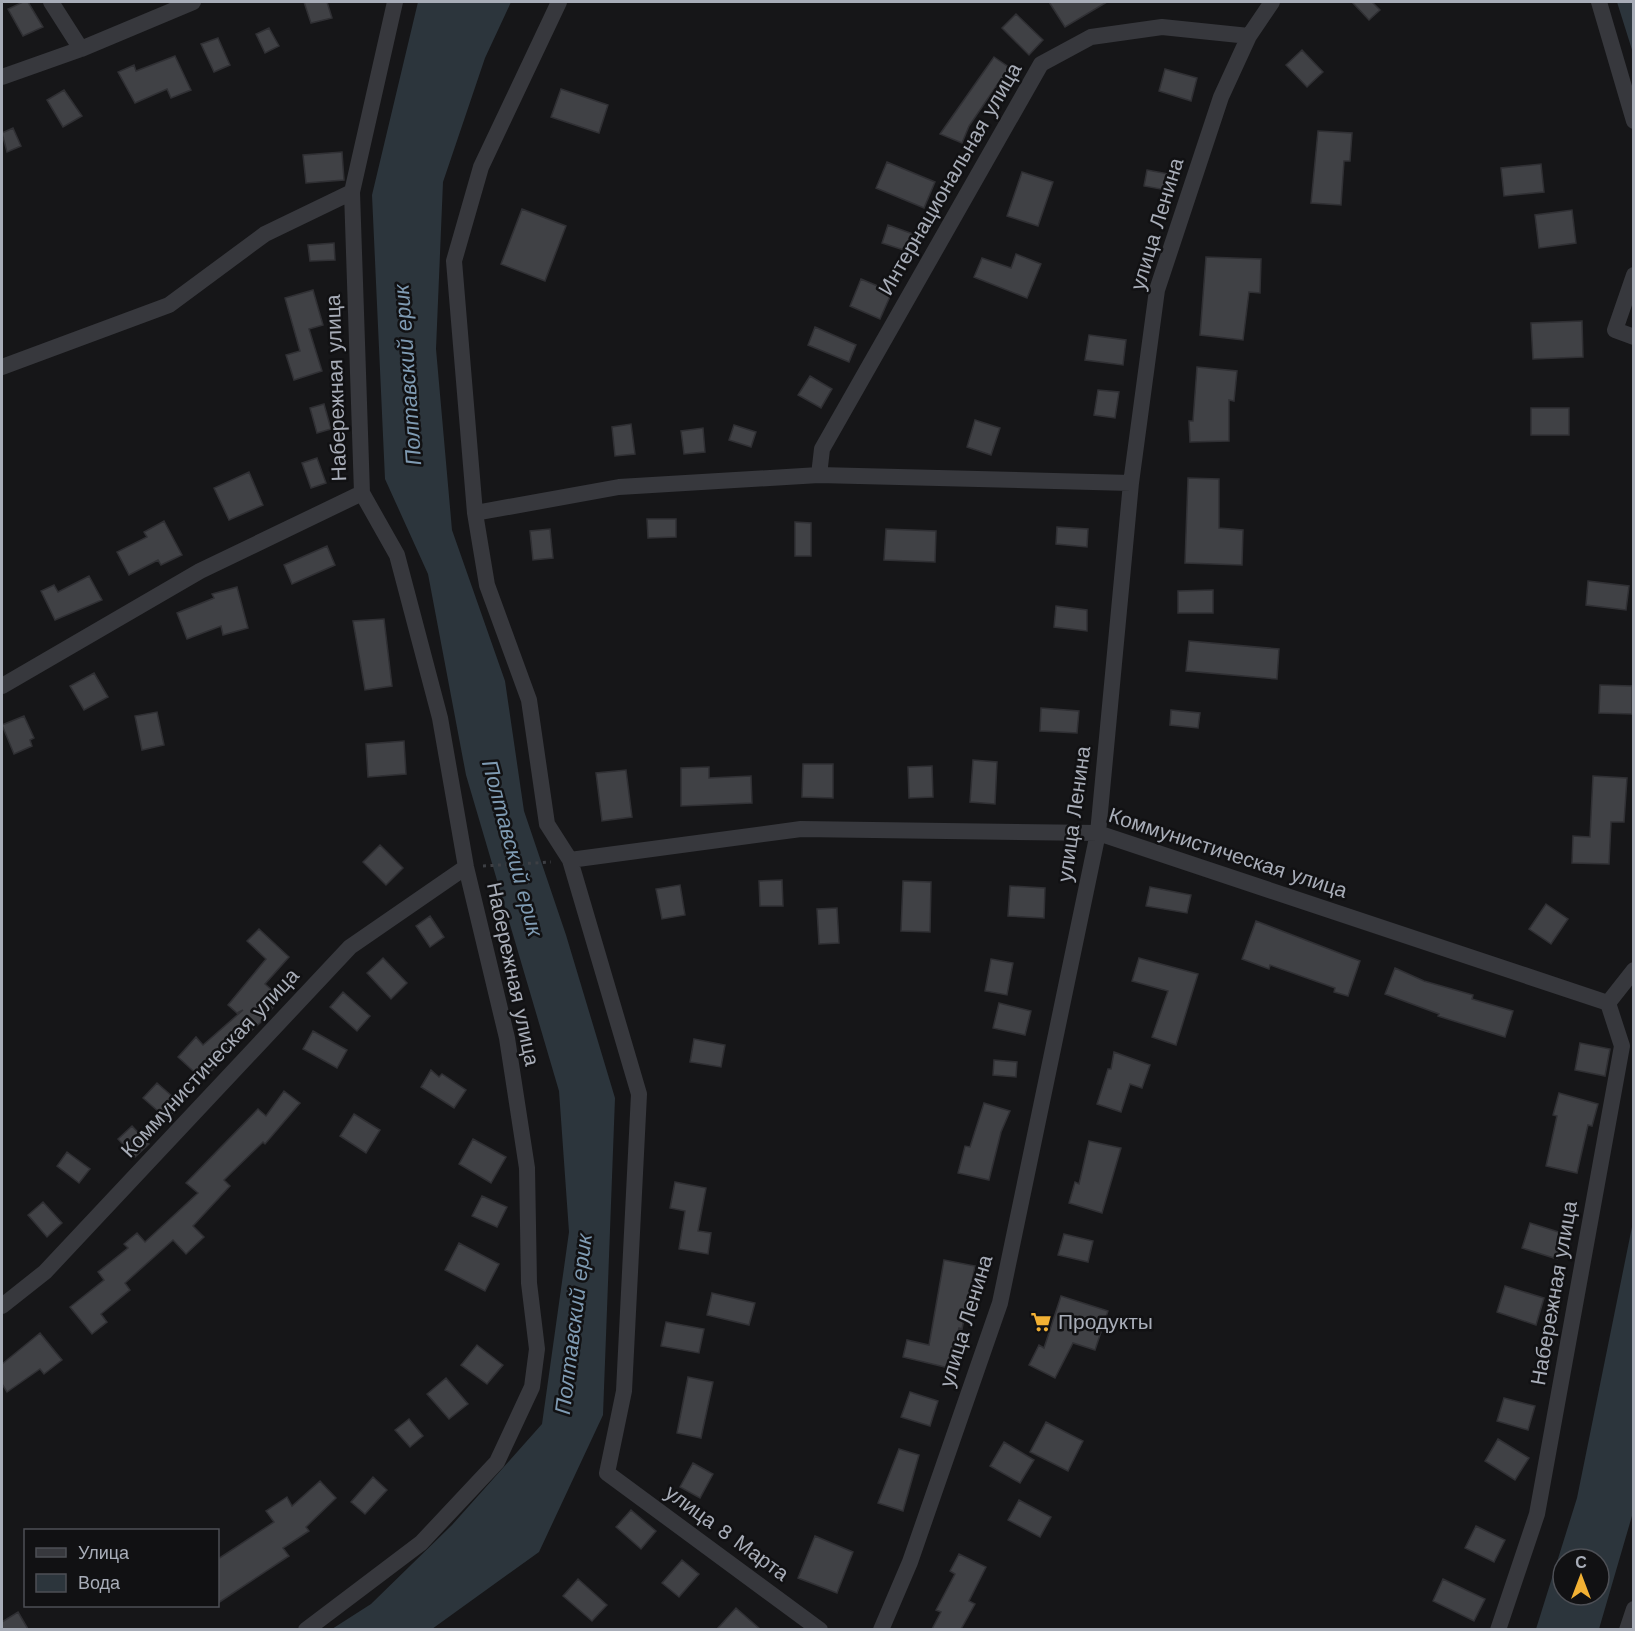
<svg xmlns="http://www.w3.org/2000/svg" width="1635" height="1631" font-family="'Work Sans',sans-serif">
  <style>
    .water { fill: #2c353c; fill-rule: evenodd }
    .building { fill: #404145; stroke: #303034; stroke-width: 1.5 }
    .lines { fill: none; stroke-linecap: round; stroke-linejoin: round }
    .path { stroke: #3d3f44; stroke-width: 3; stroke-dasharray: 3 4.5; stroke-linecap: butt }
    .minor { stroke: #37383d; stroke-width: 16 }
    .labels { text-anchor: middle; stroke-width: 5; stroke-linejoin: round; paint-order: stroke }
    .street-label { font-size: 21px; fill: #a8adb8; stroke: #111113 }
    .poi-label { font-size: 21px; fill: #a8adb8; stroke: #111113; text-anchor: start }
    .water-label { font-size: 22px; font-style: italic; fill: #7f9bb3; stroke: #111113 }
  </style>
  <rect width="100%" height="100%" fill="#161618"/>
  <!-- water -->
  <path class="water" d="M 418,2 L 511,2 L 485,58 L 443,182 L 436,349 L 452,530 L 505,681 L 524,811 L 566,935 L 615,1098 L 603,1415 L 539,1552 L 432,1629 L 332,1629 L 371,1604 L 452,1525 L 542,1424 L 569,1232 L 559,1091 L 466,775 L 428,574 L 385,479 L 372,195 Z
    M 1617,2 L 1633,2 L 1633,53 Z
    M 1633,1222 L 1634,1509 L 1599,1629 L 1536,1629 L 1577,1498 ZM 1563,1559 L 1599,1559 L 1599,1595 L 1563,1595 Z"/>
  <!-- building -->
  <path class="building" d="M 23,2 L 28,2 L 43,27 L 23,36 L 8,9 Z
    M 304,2 L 327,2 L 332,18 L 311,23 Z
    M 1049,2 L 1107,2 L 1065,27 Z
    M 1352,2 L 1372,2 L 1380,10 L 1369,20 Z
    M 1016,14 L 1043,40 L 1029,55 L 1002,28 Z
    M 269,28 L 279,46 L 265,53 L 256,34 Z
    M 218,38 L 230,65 L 214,72 L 201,44 Z
    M 1302,50 L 1323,72 L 1307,87 L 1286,65 Z
    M 175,56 L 191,90 L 171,98 L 167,89 L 135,103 L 118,72 L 134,65 L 136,71 Z
    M 994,57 L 1016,72 L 1005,87 L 999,82 L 969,126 L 962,143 L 940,134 Z
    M 1165,69 L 1197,78 L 1191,101 L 1159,91 Z
    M 561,89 L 608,105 L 599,133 L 551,117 Z
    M 64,90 L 82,116 L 63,127 L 47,100 Z
    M 13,128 L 21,146 L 7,152 L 2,133 Z
    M 1318,131 L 1352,133 L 1350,161 L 1344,161 L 1341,205 L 1311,203 Z
    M 342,152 L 344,180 L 306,183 L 303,155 Z
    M 887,162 L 935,182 L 924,208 L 876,188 Z
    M 1541,164 L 1544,192 L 1504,196 L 1501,168 Z
    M 1147,170 L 1169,174 L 1166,190 L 1144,186 Z
    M 1022,172 L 1053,182 L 1038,226 L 1007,216 Z
    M 522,209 L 566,226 L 545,281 L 501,264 Z
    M 1572,210 L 1576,243 L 1539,248 L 1535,215 Z
    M 888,225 L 913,234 L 907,251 L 882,243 Z
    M 334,243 L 335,260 L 310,261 L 308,245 Z
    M 1016,254 L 1041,264 L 1027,298 L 974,277 L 982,258 L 1011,268 Z
    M 1206,257 L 1261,259 L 1260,293 L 1249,292 L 1243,340 L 1200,335 Z
    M 861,279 L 892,292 L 880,319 L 850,306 Z
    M 313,290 L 323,325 L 309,329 L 322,371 L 294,380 L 286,355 L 300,351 L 285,298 Z
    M 1582,321 L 1583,357 L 1533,359 L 1531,323 Z
    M 815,327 L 856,345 L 849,362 L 808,345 Z
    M 1089,335 L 1126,340 L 1123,365 L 1085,360 Z
    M 1197,367 L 1237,371 L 1234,401 L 1229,400 L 1229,441 L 1190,442 L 1189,421 L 1193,421 Z
    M 810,376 L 832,389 L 821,408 L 798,395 Z
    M 1098,390 L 1119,392 L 1115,418 L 1094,415 Z
    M 324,404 L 331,429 L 317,433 L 310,408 Z
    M 1531,408 L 1569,408 L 1569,435 L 1531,435 Z
    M 975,420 L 1000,428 L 991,455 L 967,447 Z
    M 631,424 L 635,454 L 615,456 L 612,427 Z
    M 734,425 L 756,432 L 751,447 L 729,440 Z
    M 703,428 L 705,452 L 684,454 L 681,431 Z
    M 317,458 L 326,483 L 311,488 L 302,463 Z
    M 249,472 L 263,505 L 229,520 L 214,488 Z
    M 1188,478 L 1219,479 L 1219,528 L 1243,530 L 1242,565 L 1185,563 Z
    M 647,519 L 676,519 L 676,537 L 648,538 Z
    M 164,521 L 182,555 L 161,565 L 158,560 L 129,575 L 117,552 L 147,537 L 144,532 Z
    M 795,522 L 811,523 L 811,556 L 795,556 Z
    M 1057,527 L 1088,529 L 1087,547 L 1056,544 Z
    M 550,529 L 553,558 L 533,560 L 530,531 Z
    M 886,529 L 936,531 L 935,562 L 884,560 Z
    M 327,546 L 335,565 L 292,584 L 284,565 Z
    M 89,576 L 102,600 L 55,620 L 41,591 L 54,585 L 58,592 Z
    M 1588,581 L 1629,586 L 1626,610 L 1586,605 Z
    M 237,587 L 248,628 L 223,635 L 221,626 L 187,639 L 177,613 L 214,598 L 212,594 Z
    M 1213,590 L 1213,613 L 1178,613 L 1178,591 Z
    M 1056,606 L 1087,610 L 1087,631 L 1054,627 Z
    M 384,619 L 392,686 L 365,690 L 353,621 Z
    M 1189,641 L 1279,649 L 1277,679 L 1186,671 Z
    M 94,673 L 108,697 L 84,710 L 70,686 Z
    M 1600,685 L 1632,686 L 1632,714 L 1599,713 Z
    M 1041,708 L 1079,711 L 1077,733 L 1040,731 Z
    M 1171,710 L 1200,713 L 1198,728 L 1170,725 Z
    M 157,712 L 164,745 L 142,750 L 135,716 Z
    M 24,716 L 34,738 L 30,740 L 32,746 L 14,754 L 2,725 Z
    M 404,741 L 406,774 L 368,777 L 366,744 Z
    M 973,760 L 997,762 L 995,804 L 970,802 Z
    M 803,764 L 833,764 L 833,798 L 802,797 Z
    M 932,766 L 933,797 L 909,798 L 908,767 Z
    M 709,767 L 709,778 L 751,776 L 752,803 L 681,806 L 681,768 Z
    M 626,770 L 632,817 L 602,821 L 596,773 Z
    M 1593,776 L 1627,778 L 1624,822 L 1611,822 L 1609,864 L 1572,863 L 1573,836 L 1590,837 Z
    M 380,845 L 403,868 L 386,885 L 363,862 Z
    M 782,880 L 783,906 L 760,906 L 759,881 Z
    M 903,881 L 931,882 L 930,932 L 901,931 Z
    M 680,885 L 685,915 L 662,919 L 656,889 Z
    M 1010,886 L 1045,888 L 1044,918 L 1008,916 Z
    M 1150,887 L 1191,895 L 1187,913 L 1146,906 Z
    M 1546,904 L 1568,919 L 1551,944 L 1529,929 Z
    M 837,908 L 839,943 L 819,944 L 817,909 Z
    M 430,916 L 444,937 L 430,947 L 416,926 Z
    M 1256,921 L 1360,961 L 1348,996 L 1334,992 L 1335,988 L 1270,965 L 1269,969 L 1242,959 Z
    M 259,929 L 289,957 L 265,984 L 281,998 L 260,1023 L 219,1059 L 221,1061 L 203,1080 L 178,1057 L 196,1037 L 203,1045 L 243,1010 L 237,1013 L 228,1005 L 266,959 L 247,941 Z
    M 383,958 L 407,983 L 391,999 L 367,973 Z
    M 1139,958 L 1198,974 L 1176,1045 L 1152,1037 L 1168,991 L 1132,981 Z
    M 991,959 L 1013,963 L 1007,995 L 985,991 Z
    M 1395,968 L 1424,981 L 1473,995 L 1472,999 L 1513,1011 L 1505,1037 L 1438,1016 L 1439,1014 L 1385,994 Z
    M 343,992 L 370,1016 L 357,1031 L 330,1007 Z
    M 999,1003 L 1031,1011 L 1025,1035 L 993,1028 Z
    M 313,1031 L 347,1050 L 337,1068 L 303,1049 Z
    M 694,1039 L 725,1045 L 721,1067 L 690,1062 Z
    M 1580,1043 L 1610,1049 L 1605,1076 L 1575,1070 Z
    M 1114,1052 L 1150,1065 L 1142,1088 L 1130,1084 L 1121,1112 L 1097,1104 L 1108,1069 L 1111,1069 Z
    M 994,1060 L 1017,1062 L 1016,1077 L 993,1075 Z
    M 431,1070 L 439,1077 L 442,1074 L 466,1090 L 454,1108 L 421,1087 Z
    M 157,1083 L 181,1104 L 167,1119 L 143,1098 Z
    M 284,1091 L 300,1103 L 265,1144 L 263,1142 L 224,1180 L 230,1186 L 193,1226 L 204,1237 L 186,1254 L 173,1240 L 125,1283 L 130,1290 L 101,1314 L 107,1322 L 92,1334 L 70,1307 L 104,1280 L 98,1272 L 128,1248 L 124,1244 L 137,1233 L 145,1242 L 198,1193 L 186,1183 L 258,1109 L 266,1116 Z
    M 1559,1093 L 1598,1104 L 1592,1126 L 1588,1125 L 1577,1173 L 1546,1166 L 1557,1116 L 1553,1115 Z
    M 984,1103 L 1010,1111 L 1001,1132 L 989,1180 L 958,1173 L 965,1146 L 970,1147 Z
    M 354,1114 L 380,1130 L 366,1153 L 340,1136 Z
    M 132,1126 L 149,1144 L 135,1157 L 118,1139 Z
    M 473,1139 L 506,1157 L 491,1183 L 459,1164 Z
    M 1089,1141 L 1121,1148 L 1102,1213 L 1069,1203 L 1075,1182 L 1079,1184 Z
    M 67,1152 L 90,1169 L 79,1183 L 57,1166 Z
    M 675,1182 L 706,1188 L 698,1231 L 711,1233 L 708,1254 L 679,1249 L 685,1211 L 670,1208 Z
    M 482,1196 L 507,1207 L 497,1227 L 472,1216 Z
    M 43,1202 L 62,1223 L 47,1237 L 28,1215 Z
    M 1530,1223 L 1565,1234 L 1557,1259 L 1522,1248 Z
    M 1064,1234 L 1093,1241 L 1088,1262 L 1058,1255 Z
    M 459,1243 L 499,1264 L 485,1291 L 445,1270 Z
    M 944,1260 L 975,1266 L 962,1329 L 959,1328 L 949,1368 L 903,1357 L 907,1340 L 929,1345 Z
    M 1505,1286 L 1544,1298 L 1536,1325 L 1497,1312 Z
    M 712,1293 L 755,1303 L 749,1325 L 707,1315 Z
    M 1061,1296 L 1108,1311 L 1095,1350 L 1073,1343 L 1055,1378 L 1029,1365 L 1039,1345 L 1044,1348 Z
    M 666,1322 L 704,1329 L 699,1353 L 661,1346 Z
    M 40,1333 L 62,1360 L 44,1374 L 40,1369 L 7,1392 L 2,1384 L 2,1364 Z
    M 477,1345 L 503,1365 L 487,1384 L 461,1365 Z
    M 688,1377 L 713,1382 L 701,1438 L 677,1433 Z
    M 446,1378 L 468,1404 L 449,1419 L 427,1394 Z
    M 910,1392 L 938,1401 L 930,1426 L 901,1417 Z
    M 1504,1398 L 1535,1406 L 1528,1430 L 1497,1421 Z
    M 409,1419 L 423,1436 L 410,1447 L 395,1430 Z
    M 1046,1422 L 1083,1441 L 1068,1471 L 1030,1452 Z
    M 1498,1439 L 1529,1458 L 1515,1480 L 1485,1461 Z
    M 1004,1442 L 1034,1460 L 1020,1483 L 990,1466 Z
    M 899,1449 L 919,1455 L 903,1511 L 878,1503 Z
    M 693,1463 L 713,1474 L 700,1498 L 680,1487 Z
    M 373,1477 L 387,1490 L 365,1514 L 351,1502 Z
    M 320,1481 L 336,1498 L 306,1527 L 309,1531 L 283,1548 L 289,1556 L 218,1603 L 218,1559 L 274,1522 L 266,1511 L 287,1497 L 292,1506 Z
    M 1019,1500 L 1051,1517 L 1040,1537 L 1008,1520 Z
    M 631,1510 L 656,1531 L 641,1549 L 616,1527 Z
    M 1476,1526 L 1505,1540 L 1494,1562 L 1465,1548 Z
    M 815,1536 L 853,1552 L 837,1593 L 798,1578 Z
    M 959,1554 L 986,1567 L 969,1601 L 975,1604 L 961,1629 L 932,1629 L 941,1612 L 936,1610 L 955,1574 L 950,1571 Z
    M 682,1560 L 699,1574 L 679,1597 L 662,1583 Z
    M 578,1579 L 607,1605 L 592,1621 L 563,1596 Z
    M 1443,1579 L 1485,1599 L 1474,1621 L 1433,1601 Z
    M 736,1608 L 760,1629 L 717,1629 Z
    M 18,1612 L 28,1629 L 2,1629 L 2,1622 Z"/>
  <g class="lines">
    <!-- path -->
    <path class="path" d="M 483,866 L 551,862"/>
    <!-- minor -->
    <path class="minor" d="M 51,2 L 81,49
      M 559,2 L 481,167 L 454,261 L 475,513 L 487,585 L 529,700 L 547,824 L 570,860 L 639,1094 L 624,1391 L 607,1473 L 820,1630
      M 1599,2 L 1634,121
      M 2,77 L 81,49 L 193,2
      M 1634,275 L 1615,330 L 1634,337
      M 2,367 L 169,305 L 265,234 L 352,192
      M 819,475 L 822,449 L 1041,64 L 1091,37 L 1162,27 L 1249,36
      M 475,513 L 619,487 L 819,475 L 1131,483
      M 2,686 L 200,571 L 362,493
      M 570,860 L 801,829 L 1098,833 L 1608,1003
      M 2,1306 L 45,1272 L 350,947 L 466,867
      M 306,1630 L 421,1543 L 497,1462 L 532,1387 L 537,1349 L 529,1283 L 527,1168 L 507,1038 L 466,867 L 440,718 L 397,555 L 362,493 L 352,192 L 395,2
      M 881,1630 L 910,1562 L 1000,1303 L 1098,833 L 1131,483 L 1157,290 L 1221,97 L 1249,36 L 1272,2
      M 1498,1630 L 1537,1514 L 1622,1046 L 1608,1003 L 1634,970
      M 1627,1630 L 1634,1609"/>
  </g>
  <!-- icons -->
  <defs>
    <g id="supermarket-bare" transform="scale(1.62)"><path d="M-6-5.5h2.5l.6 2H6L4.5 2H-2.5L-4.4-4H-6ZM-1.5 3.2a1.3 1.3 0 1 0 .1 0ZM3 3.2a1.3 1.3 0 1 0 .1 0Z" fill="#f2b134" stroke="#111113" stroke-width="2.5" paint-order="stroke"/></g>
  </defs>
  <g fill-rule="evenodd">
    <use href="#supermarket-bare" x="1041" y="1322"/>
  </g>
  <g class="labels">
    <!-- street labels -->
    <g class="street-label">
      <text transform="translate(950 179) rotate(-60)" y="7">Интернациональная улица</text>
      <text transform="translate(1157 224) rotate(-73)" y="7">улица Ленина</text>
      <text transform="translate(336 388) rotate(-92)" y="7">Набережная улица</text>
      <text transform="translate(1074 814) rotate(-82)" y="7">улица Ленина</text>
      <text transform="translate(1228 853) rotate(18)" y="7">Коммунистическая улица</text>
      <text transform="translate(513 974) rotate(78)" y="7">Набережная улица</text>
      <text transform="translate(210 1063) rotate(-47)" y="7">Коммунистическая улица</text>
      <text transform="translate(1554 1293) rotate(-80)" y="7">Набережная улица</text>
      <text transform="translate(966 1321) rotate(-73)" y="7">улица Ленина</text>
      <text transform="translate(727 1533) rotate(36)" y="7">улица 8 Марта</text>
    </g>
    <!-- poi labels -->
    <g class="poi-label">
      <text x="1058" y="1329">Продукты</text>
    </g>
    <!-- water labels -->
    <g class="water-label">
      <text transform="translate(407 375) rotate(-94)" y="8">Полтавский ерик</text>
      <text transform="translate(513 848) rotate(75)" y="8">Полтавский ерик</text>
      <text transform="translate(573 1324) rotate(-83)" y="8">Полтавский ерик</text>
    </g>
  </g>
  <!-- border -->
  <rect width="1635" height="1631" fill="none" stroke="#a8adb8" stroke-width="6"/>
  <!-- legend -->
  <rect x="24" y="1529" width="195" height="78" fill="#111113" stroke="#4d4f55" stroke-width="1.5"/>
  <rect x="36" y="1548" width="30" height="9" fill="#37383d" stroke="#4d4f55" stroke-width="1.5"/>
  <text x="78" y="1559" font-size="18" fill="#a8adb8">Улица</text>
  <rect x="36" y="1574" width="30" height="18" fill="#2c353c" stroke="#4d4f55" stroke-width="1.5"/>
  <text x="78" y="1589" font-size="18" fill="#a8adb8">Вода</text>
  <!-- north arrow -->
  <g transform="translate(1581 1577)"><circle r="28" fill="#111113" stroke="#4d4f55" stroke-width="1.5"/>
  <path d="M0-4.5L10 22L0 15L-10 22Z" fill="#f2b134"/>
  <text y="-9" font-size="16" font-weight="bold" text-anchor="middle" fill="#a8adb8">С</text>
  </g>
</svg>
